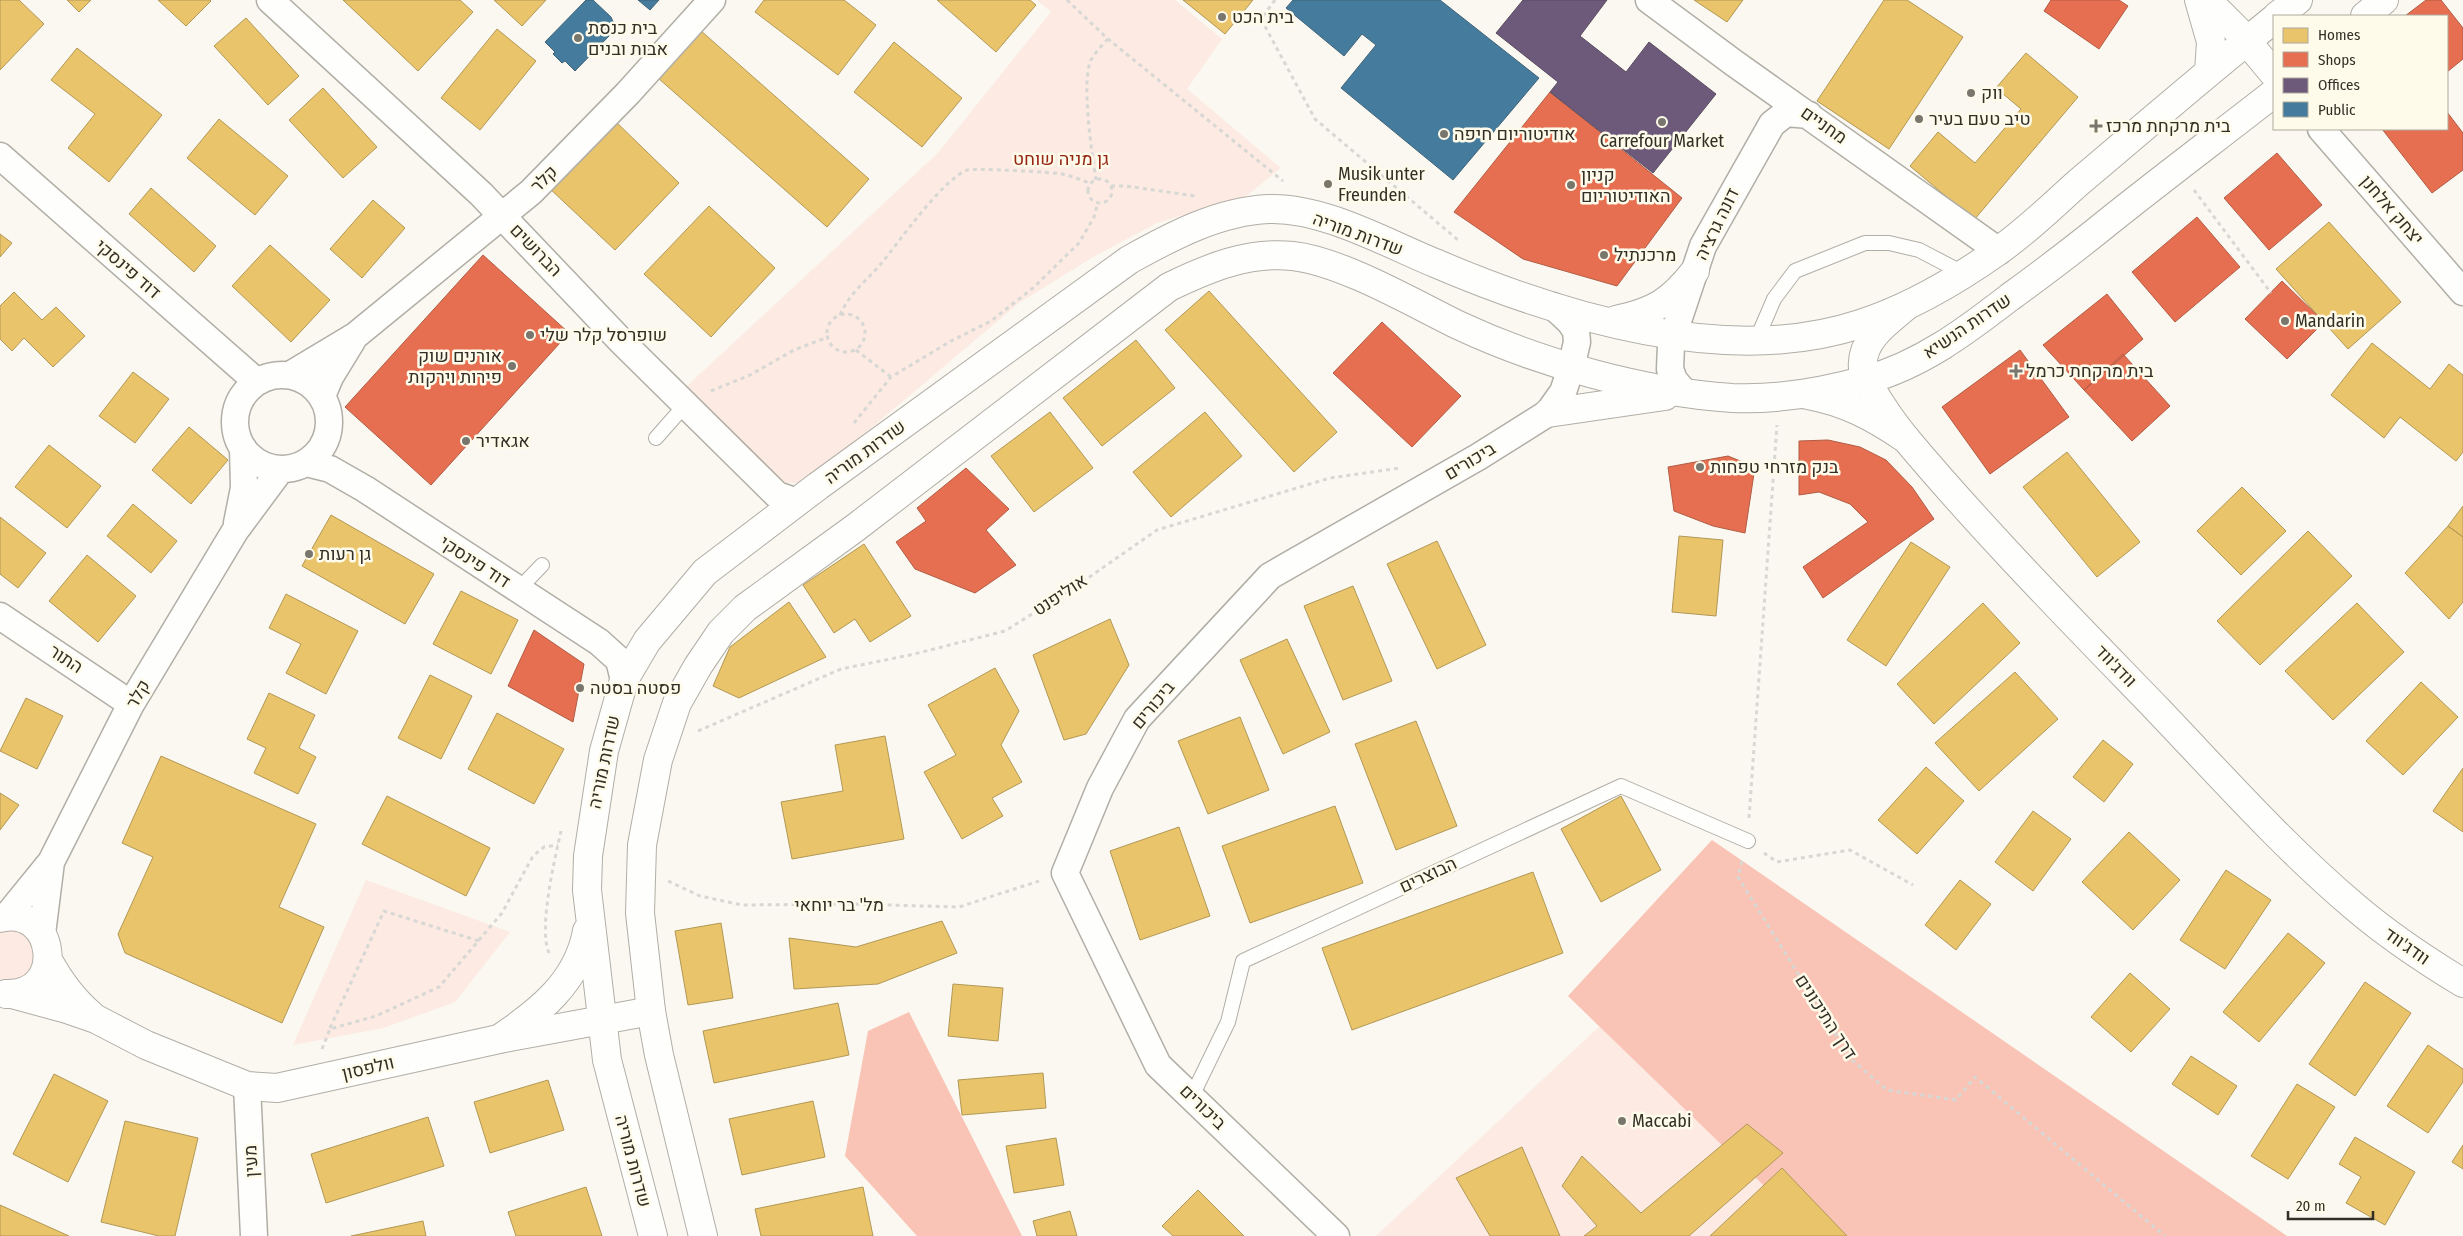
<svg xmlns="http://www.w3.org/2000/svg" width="2463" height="1236" font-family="'Fira Sans Condensed',Heebo,sans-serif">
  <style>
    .green { fill: #fceae3 }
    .forest { fill: #f9c3b5 }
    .homes { fill: #e9c46a; stroke: #b29856 }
    .shops { fill: #e76f51; stroke: #b15c44 }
    .offices { fill: #6d597a; stroke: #5b4d61 }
    .public { fill: #457b9d; stroke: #3f6479 }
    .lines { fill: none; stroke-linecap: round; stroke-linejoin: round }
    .lane-casing { stroke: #b1aea6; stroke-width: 16 }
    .street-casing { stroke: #b1aea6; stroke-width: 29 }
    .secondary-casing { stroke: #b1aea6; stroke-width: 30 }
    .primary-casing { stroke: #b1aea6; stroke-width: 30 }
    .path { stroke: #d7d7d4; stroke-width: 3; stroke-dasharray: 4 4; stroke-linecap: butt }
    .lane { stroke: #fefefd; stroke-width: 14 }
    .street { stroke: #fefefd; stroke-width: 26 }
    .secondary { stroke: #fefefd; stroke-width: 28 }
    .primary { stroke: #fefefd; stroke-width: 28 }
    .poi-dot { fill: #78766d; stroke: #fffbeb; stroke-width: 2 }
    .labels { text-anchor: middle; stroke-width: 5; stroke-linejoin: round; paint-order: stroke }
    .poi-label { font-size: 18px; fill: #323026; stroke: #fffbeb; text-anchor: start }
    .street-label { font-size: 18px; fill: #323026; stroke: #fffbeb }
    .park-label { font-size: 18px; fill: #952613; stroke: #fffbeb }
  </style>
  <rect width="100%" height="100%" fill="#faf8f0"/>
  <!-- green -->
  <path class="green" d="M 1037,0 L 1175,0 L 1222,39 L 1187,89 L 1281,168 L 1246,196 L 1157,223 L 1093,257 L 1019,303 L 805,484 L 782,482 L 686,387 L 938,153 L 1051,12 Z
    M 366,880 L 510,932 L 455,1002 L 383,1028 L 293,1045 Z
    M 12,927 L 30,936 L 37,953 L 27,978 L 0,983 L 0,929 Z
    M 1620,1007 L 1873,1236 L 1376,1236 Z"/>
  <!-- forest -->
  <path class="forest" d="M 1712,840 L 2287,1236 L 1816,1236 L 1568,996 Z
    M 909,1012 L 1022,1236 L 917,1236 L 845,1156 L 868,1031 Z"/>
  <!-- homes -->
  <path class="homes" d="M 0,0 L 19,0 L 44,24 L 0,70 Z
    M 67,0 L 91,0 L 79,12 Z
    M 158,0 L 210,0 L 211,1 L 186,26 Z
    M 343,0 L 460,0 L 473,12 L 418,71 Z
    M 494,0 L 546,0 L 522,26 Z
    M 764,0 L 844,0 L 876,25 L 838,75 L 755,12 Z
    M 937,0 L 1030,0 L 1036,5 L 996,52 Z
    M 1183,0 L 1253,0 L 1225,34 Z
    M 1694,0 L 1743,0 L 1727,22 Z
    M 1884,0 L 1907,0 L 1963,37 L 1889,149 L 1817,101 Z
    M 246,18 L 299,76 L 268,105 L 214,46 Z
    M 497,29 L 536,61 L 480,130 L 441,98 Z
    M 700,30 L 869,179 L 827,227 L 658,78 Z
    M 894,42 L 962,98 L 922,147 L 854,92 Z
    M 77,48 L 162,115 L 109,182 L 68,148 L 95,114 L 51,80 Z
    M 2026,53 L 2078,97 L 1974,220 L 1910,166 L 1938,132 L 1975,163 L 2021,109 L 1996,88 Z
    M 323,88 L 377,147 L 343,178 L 289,120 Z
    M 612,118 L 679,183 L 615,250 L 547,186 Z
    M 219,119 L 288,176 L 255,215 L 187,158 Z
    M 151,188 L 216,246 L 194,272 L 129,214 Z
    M 373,200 L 405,228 L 362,278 L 330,249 Z
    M 709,206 L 775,268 L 711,337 L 644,274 Z
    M 2329,222 L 2401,302 L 2348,349 L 2276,269 Z
    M 0,234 L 12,243 L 0,257 Z
    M 270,245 L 330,300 L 291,342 L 232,286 Z
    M 1209,291 L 1337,432 L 1294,472 L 1165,330 Z
    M 14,292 L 42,320 L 56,307 L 85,336 L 53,367 L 24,338 L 12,351 L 0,339 L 0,306 Z
    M 1136,340 L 1175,388 L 1102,446 L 1063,398 Z
    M 2372,343 L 2430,389 L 2449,364 L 2463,375 L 2463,452 L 2456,461 L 2400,417 L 2384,438 L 2331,395 Z
    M 133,372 L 169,399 L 135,443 L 99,416 Z
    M 1050,412 L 1093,468 L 1034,512 L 991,456 Z
    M 1205,412 L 1242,456 L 1171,517 L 1133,472 Z
    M 189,427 L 228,460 L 191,504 L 152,470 Z
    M 49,445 L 101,486 L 67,528 L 15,487 Z
    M 2067,452 L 2140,542 L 2097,577 L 2023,487 Z
    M 2242,487 L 2286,531 L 2241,575 L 2197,531 Z
    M 133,504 L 177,541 L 151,573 L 107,536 Z
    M 2463,506 L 2463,537 L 2448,526 Z
    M 331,515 L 434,574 L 405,624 L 302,566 Z
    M 0,517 L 46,553 L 18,588 L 0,574 Z
    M 2448,526 L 2463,537 L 2463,602 L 2449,619 L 2405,573 Z
    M 2308,531 L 2352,576 L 2260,665 L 2217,621 Z
    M 1679,536 L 1723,540 L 1716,616 L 1672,612 Z
    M 1437,541 L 1486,645 L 1437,669 L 1387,564 Z
    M 1911,542 L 1950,567 L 1886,666 L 1847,640 Z
    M 864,544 L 911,616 L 870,642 L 855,619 L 834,633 L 803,585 Z
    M 87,555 L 136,596 L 98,642 L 49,601 Z
    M 1353,586 L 1392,681 L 1343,700 L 1304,606 Z
    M 461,591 L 518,620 L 491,674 L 433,644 Z
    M 286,594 L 358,631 L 326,694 L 286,673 L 301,644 L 269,628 Z
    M 789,602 L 826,657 L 739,698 L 713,686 L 730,647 Z
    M 1983,603 L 2020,643 L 1934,724 L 1897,684 Z
    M 2357,603 L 2404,652 L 2333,720 L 2285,671 Z
    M 1110,619 L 1129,665 L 1086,734 L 1064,740 L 1033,655 Z
    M 1287,639 L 1330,732 L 1283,754 L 1240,660 Z
    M 995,668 L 1019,711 L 1001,745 L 1022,782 L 992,798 L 1003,816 L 962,839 L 924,772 L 956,755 L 928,705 Z
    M 2015,672 L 2058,719 L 1979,791 L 1935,743 Z
    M 430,675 L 472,696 L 441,759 L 398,738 Z
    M 2421,682 L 2458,717 L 2403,775 L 2366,741 Z
    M 269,693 L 315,715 L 299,748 L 316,757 L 298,794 L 254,773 L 266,748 L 247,739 Z
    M 26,698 L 63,716 L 37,769 L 0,751 Z
    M 497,713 L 564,749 L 534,804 L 468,769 Z
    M 1240,717 L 1269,790 L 1208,814 L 1178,741 Z
    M 1416,721 L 1457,826 L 1396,850 L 1355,744 Z
    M 885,736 L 904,839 L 792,859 L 781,802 L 843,791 L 835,745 Z
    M 2103,740 L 2133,764 L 2104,802 L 2073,777 Z
    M 161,756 L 316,824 L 279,907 L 324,927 L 282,1023 L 125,953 L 118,934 L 153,857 L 122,843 Z
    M 1926,767 L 1964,801 L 1917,854 L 1878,820 Z
    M 2463,768 L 2463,832 L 2433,811 Z
    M 0,793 L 19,805 L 0,830 Z
    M 387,796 L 490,848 L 466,896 L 362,844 Z
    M 1621,796 L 1661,870 L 1601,902 L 1561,829 Z
    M 1335,806 L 1363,883 L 1250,923 L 1222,846 Z
    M 2033,811 L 2071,839 L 2033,891 L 1995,862 Z
    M 1179,827 L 1210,916 L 1140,940 L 1110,851 Z
    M 2129,832 L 2180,880 L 2133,930 L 2082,882 Z
    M 2226,870 L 2271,900 L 2225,969 L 2180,940 Z
    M 1533,872 L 1563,953 L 1352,1030 L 1322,948 Z
    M 1960,880 L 1991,904 L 1956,950 L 1925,925 Z
    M 942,921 L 957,953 L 878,984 L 794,989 L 789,938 L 856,947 Z
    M 721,923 L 733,998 L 688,1005 L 675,931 Z
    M 2288,933 L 2325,963 L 2259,1042 L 2223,1012 Z
    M 2130,973 L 2170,1009 L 2131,1052 L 2091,1017 Z
    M 2365,982 L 2411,1013 L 2355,1096 L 2309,1064 Z
    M 953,984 L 1003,988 L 998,1041 L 948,1036 Z
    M 838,1003 L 849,1055 L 714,1083 L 703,1031 Z
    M 2428,1045 L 2463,1069 L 2463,1082 L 2428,1133 L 2387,1106 Z
    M 2191,1056 L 2237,1086 L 2218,1115 L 2172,1084 Z
    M 1043,1073 L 1046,1108 L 962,1115 L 958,1080 Z
    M 54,1074 L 108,1101 L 68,1182 L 13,1154 Z
    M 548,1080 L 564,1130 L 490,1153 L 474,1102 Z
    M 2297,1084 L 2335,1107 L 2288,1179 L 2251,1156 Z
    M 813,1101 L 825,1157 L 742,1175 L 729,1119 Z
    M 428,1117 L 444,1166 L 326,1203 L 311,1154 Z
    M 125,1121 L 198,1138 L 175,1236 L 159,1236 L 101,1222 Z
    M 1747,1124 L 1783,1153 L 1689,1236 L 1584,1236 L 1597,1226 L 1562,1186 L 1582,1156 L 1641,1213 Z
    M 2355,1137 L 2415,1172 L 2385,1225 L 2346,1203 L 2361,1177 L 2339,1164 Z
    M 1056,1138 L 1064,1185 L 1014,1193 L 1006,1146 Z
    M 2463,1145 L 2463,1169 L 2452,1162 Z
    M 1522,1147 L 1560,1236 L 1490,1236 L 1456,1178 Z
    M 1782,1168 L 1847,1236 L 1710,1236 Z
    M 586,1187 L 602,1236 L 516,1236 L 508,1212 Z
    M 863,1187 L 873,1236 L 761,1236 L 755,1209 Z
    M 1198,1190 L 1244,1236 L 1173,1236 L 1162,1226 Z
    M 0,1205 L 69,1236 L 0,1236 Z
    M 1070,1211 L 1077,1236 L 1037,1236 L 1033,1221 Z
    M 423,1221 L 426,1236 L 351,1236 Z"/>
  <!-- shops -->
  <path class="shops" d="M 2051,0 L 2119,0 L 2128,6 L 2099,49 L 2044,11 Z
    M 2426,0 L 2441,0 L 2463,28 L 2463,59 L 2447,72 L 2447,16 L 2405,16 Z
    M 1550,92 L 1682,198 L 1617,286 L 1523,259 L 1454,212 Z
    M 2447,112 L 2463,133 L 2463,170 L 2432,193 L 2382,129 L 2447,129 Z
    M 2277,153 L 2322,205 L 2269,250 L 2224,198 Z
    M 2197,217 L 2240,267 L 2175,322 L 2132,272 Z
    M 483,255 L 569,333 L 431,485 L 345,407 Z
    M 2282,281 L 2324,322 L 2287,359 L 2245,319 Z
    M 2107,294 L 2143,339 L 2084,390 L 2043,345 Z
    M 1382,322 L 1461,396 L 1412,447 L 1333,373 Z
    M 2020,350 L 2069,417 L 1990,474 L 1942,407 Z
    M 2123,354 L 2170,406 L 2132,441 L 2084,390 Z
    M 1828,440 L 1860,447 L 1886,460 L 1912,487 L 1934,519 L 1823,598 L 1803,567 L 1868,522 L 1850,504 L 1819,492 L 1799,495 L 1799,441 Z
    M 1728,456 L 1755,467 L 1745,533 L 1713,526 L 1674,511 L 1668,467 Z
    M 966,468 L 1009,509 L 986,530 L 1016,565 L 975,593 L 915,569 L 896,542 L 926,521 L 917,508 Z
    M 534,630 L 584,664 L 573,722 L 508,686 Z"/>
  <!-- offices -->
  <path class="offices" d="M 1523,0 L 1607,0 L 1580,36 L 1626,72 L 1649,42 L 1716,94 L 1653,173 L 1550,92 L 1558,82 L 1496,33 Z"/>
  <!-- public -->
  <path class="public" d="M 586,0 L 593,0 L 611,17 L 615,26 L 611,34 L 575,71 L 565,61 L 562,63 L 553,54 L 555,52 L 545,42 Z
    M 638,0 L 659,0 L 650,10 Z
    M 1293,0 L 1440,0 L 1539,78 L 1453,180 L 1341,88 L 1376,45 L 1362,34 L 1344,56 L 1286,8 Z"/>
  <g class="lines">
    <!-- lane casing -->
    <g class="lane-casing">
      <path id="lane" d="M 1756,341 L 1774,299 L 1795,271 L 1865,243 L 1889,243 L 1919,250 L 1963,273
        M 656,438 L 685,405
        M 518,590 L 542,565
        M 1192,1096 L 1228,1022 L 1243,961 L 1621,786 L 1748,841"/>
    </g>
    <!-- street casing -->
    <g class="street-casing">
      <path id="street" d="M 270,0 L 481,194 L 622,342 L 777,495 L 797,502
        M 1649,0 L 1734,63 L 1999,251
        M 2321,129 L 2463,292
        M 0,156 L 256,381
        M235 422a47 47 0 1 1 94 0a47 47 0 1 1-94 0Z
        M 290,375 L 355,336 L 531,192 L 628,93 L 712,0
        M 1685,393 L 1674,380 L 1670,369 L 1671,345 L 1677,324 L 1703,246 L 1772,124 L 1786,113 L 1809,115
        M 322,396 L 330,377 L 352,341
        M 306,463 L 330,469 L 365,489 L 599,642 L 619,660 L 624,680
        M 237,523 L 244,488 L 243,448
        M 0,616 L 131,704
        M 7,916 L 51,862 L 131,704 L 235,531 L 281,469
        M 42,934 L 51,862
        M 247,1086 L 254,1236
        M 1336,1236 L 1158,1065 L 1065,873 L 1100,788 L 1137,719 L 1270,576 L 1478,457 L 1548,413 L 1563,392 L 1571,368 L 1577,342 L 1576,331 L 1570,322 L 1553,306"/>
    </g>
    <!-- secondary casing -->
    <g class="secondary-casing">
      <path id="secondary" d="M 2277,16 L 2298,0
        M 2365,16 L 2384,0
        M 2247,41 L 2274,19
        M 1904,308 C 1887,322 1860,341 1863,368 C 1866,386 1895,426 1907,440 C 1986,534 2073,622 2158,710 C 2222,777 2284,847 2355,907 C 2389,936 2425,960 2463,983
        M 0,918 C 56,904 68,996 6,994
        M 48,960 C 60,982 72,999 91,1015
        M 12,994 L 67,1009 L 96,1019 L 146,1045 L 247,1086 L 277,1088 L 499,1039 L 651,1011"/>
    </g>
    <!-- primary casing -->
    <g class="primary-casing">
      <path id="primary" d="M 2199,0 L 2211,42 L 2209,72
        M 2207,0 L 2239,32 L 2274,74
        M 1616,320 C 1654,312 1671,302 1695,271
        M 1808,395 C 1846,402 1874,417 1906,439
        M 1548,413 L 1665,396
        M 499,1039 C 539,1012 578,982 587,931
        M 653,1236 L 607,1060 L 587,890 L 588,856 L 604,751 L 624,680 L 647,641 L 705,572 L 818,486 L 1129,260 C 1172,236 1219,211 1269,209 C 1323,207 1386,243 1435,263 C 1559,316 1727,368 1860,324 C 1907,309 1957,280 1998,251 C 2027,231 2053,205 2079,182 C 2135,135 2190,87 2247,41
        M 703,1236 L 659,1055 L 651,1011 L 640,913 L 642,845 L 658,760 L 677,703 L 698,666 L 721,632 L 745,608 L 855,528 L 1169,287 C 1208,268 1249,251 1293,256 C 1343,262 1411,302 1458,325 C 1539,363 1642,392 1732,398 C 1777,400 1823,392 1866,380 C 1921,365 1966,331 2010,297 C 2043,273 2076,248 2108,222 C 2163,178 2219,136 2274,93"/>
    </g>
    <!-- path -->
    <path class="path" d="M 1067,0 L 1108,39 L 1283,181
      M 1275,0 L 1261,19 L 1315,119 L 1458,240
      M1088 191a12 12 0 1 1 24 0a12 12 0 1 1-24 0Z
      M 1096,180 C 1092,155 1081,81 1091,60 C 1095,53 1102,45 1108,39
      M 1111,186 L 1126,186 L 1195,196
      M 2194,190 L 2271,293
      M827 333a19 19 0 1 1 38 0a19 19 0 1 1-38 0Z
      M 840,315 C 849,294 865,282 880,265 C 900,241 940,182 967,170 C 973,168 1052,172 1062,174 C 1072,176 1082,180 1091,184
      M 856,350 L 891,377
      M 711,391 L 750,375 L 794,350 L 828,337
      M 854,423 L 891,377 L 951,341 L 991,321 L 1033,288 L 1079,243 L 1094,217 L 1098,202
      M 698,731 L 841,669 L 910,655 L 1005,631 L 1075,587 L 1157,530 L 1330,478 L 1400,468
      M 1749,818 L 1777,425
      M 1764,853 L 1777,862 L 1850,850 L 1913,885
      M 1742,861 L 1738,877 L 1851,1059 L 1887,1090 L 1956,1100 L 1975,1077 L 2165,1236
      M 668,881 L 700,896 L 742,905 L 854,904 L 959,907 L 1039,881
      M 549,953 C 538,929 555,858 561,831
      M 330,1028 L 384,911 L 479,941
      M 322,1049 L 330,1029 L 376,1016 L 439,987 L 502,913 L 533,856 L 544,847 L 558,845"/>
    <!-- lane -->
    <use href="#lane" class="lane"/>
    <!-- street -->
    <use href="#street" class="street"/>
    <!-- secondary -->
    <use href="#secondary" class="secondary"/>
    <!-- primary -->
    <use href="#primary" class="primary"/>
  </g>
  <!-- markers -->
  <g class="poi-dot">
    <circle cx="1222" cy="17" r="5"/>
    <circle cx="578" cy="38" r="5"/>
    <circle cx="1971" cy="93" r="5"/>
    <circle cx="1919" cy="119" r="5"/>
    <circle cx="1662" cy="122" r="5"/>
    <path d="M2093.5 118.5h5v5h5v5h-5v5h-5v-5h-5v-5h5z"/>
    <circle cx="1444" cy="134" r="5"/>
    <circle cx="1328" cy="184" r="5"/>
    <circle cx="1571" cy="185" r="5"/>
    <circle cx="1604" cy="255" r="5"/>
    <circle cx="2285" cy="321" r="5"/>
    <circle cx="530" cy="335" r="5"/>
    <circle cx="512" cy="366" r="5"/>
    <path d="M2013.5 363.5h5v5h5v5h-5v5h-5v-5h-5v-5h5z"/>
    <circle cx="466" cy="441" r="5"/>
    <circle cx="1700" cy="467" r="5"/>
    <circle cx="309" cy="554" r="5"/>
    <circle cx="580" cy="688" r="5"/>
    <circle cx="1622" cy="1121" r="5"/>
  </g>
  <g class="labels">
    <!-- poi labels -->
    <g class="poi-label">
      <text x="1232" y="23">בית הכט</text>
      <text x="588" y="34">בית כנסת<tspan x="588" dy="21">אבות ובנים</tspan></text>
      <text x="1981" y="99">ווק</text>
      <text x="1929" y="125">טיב טעם בעיר</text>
      <text x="2106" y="132">בית מרקחת מרכז</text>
      <text x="1454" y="140">אודיטוריום חיפה</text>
      <text x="1662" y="147" text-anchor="middle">Carrefour Market</text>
      <text x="1338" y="180">Musik unter<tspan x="1338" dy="21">Freunden</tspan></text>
      <text x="1581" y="181">קניון<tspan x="1581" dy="21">האודיטוריום</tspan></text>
      <text x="1614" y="261">מרכנתיל</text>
      <text x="2295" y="327">Mandarin</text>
      <text x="540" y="341">שופרסל קלר שלי</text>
      <text x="502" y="362" text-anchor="end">אורנים שוק<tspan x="502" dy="21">פירות וירקות</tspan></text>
      <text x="2026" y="377">בית מרקחת כרמל</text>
      <text x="476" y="447">אגאדיר</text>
      <text x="1710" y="473">בנק מזרחי טפחות</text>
      <text x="319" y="560">גן רעות</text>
      <text x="590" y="694">פסטה בסטה</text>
      <text x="1632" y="1127">Maccabi</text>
    </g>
    <!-- street labels -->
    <g class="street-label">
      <text transform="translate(1824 125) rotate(35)" y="6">מחניים</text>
      <text transform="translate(544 179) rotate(-45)" y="6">קלר</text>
      <text transform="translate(2392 210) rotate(49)" y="6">יצחק אלחנן</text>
      <text transform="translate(1717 224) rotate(-64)" y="6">דונה גרציה</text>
      <text transform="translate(1358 234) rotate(20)" y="6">שדרות מוריה</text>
      <text transform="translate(536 250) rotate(46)" y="6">הברושים</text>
      <text transform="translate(128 269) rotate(41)" y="6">דוד פינסקי</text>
      <text transform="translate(1967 326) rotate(-34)" y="6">שדרות הנשיא</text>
      <text transform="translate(865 452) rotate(-36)" y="6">שדרות מוריה</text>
      <text transform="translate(1470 461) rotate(-31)" y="6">ביכורים</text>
      <text transform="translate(475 562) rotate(33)" y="6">דוד פינסקי</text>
      <text transform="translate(1060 595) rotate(-33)" y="6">אוליפנט</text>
      <text transform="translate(66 659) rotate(33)" y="6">התור</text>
      <text transform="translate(2116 666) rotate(46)" y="6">וודג'ווד</text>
      <text transform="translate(138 694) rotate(-60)" y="6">קלר</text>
      <text transform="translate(1153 705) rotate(-50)" y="6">ביכורים</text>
      <text transform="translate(604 762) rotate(-78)" y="6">שדרות מוריה</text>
      <text transform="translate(1428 875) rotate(-25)" y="6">הבוצרים</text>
      <text x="839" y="911">מל' בר יוחאי</text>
      <text transform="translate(2407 946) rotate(35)" y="6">וודג'ווד</text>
      <text transform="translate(1826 1017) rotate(57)" y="6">דרך התיכונים</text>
      <text transform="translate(368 1068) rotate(-13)" y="6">וולפסון</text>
      <text transform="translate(1203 1107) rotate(44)" y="6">ביכורים</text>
      <text transform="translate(251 1161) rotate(-93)" y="6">מעין</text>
      <text transform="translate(633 1161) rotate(75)" y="6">שדרות מוריה</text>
    </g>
    <!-- park labels -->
    <g class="park-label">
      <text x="1061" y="165">גן מניה שוחט</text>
    </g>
  </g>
  <!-- legend -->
  <rect x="2273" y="15" width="175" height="115" fill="#fffbeb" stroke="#adaa9c"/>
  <rect x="2283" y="28" width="25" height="15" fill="#e9c46a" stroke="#adaa9c"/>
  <text x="2318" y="40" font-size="15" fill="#323026">Homes</text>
  <rect x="2283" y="52" width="25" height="15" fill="#e76f51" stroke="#adaa9c"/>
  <text x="2318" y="65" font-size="15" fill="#323026">Shops</text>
  <rect x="2283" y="78" width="25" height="15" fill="#6d597a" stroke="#adaa9c"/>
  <text x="2318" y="90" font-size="15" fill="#323026">Offices</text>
  <rect x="2283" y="102" width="25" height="15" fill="#457b9d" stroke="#adaa9c"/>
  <text x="2318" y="115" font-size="15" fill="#323026">Public</text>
  <!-- scale -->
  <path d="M2288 1211v8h85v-8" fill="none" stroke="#323026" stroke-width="2.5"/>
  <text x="2296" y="1211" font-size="15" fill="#323026" stroke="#fffbeb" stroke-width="4" paint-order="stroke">20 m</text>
</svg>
